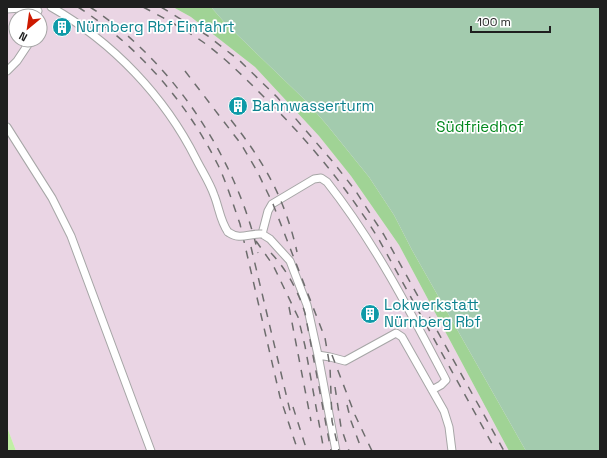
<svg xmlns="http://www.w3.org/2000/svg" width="607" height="458" font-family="'Space Grotesk',sans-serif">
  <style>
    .industrial { fill: #ead5e4; fill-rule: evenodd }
    .grass { fill: #c1efa5 }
    .forest { fill: #a0d395 }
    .cemetery { fill: #a3cbae }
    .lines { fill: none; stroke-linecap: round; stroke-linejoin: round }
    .minor-casing { stroke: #a6a6a6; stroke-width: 9 }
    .minor { stroke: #fff; stroke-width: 7 }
    .rail { stroke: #6d6d6d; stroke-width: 1.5; stroke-dasharray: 8 8; stroke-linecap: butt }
    .minor-bridge-casing { stroke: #a6a6a6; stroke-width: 9; stroke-linecap: butt }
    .minor-bridge { stroke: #fff; stroke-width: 7 }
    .labels { text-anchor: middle; stroke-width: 3.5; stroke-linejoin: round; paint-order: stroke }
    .culture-label { font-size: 15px; fill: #0d838f; stroke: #fff; text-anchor: start }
    .park-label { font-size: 15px; fill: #02881d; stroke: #fff }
  </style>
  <rect width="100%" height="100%" fill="#f0eee4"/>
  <!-- industrial -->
  <path class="industrial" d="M 7,7 L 173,7 L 191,17 L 255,67 L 319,136 L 351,176 L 399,245 L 509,451 L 16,451 L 7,427 ZM 16,16 L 40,16 L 40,40 L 16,40 Z"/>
  <!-- grass -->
  <path class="grass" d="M 7,427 L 16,451 L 7,451 Z"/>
  <!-- forest -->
  <path class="forest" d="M 173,7 L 211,7 L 225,23 L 306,101 L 327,125 L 369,177 L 394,215 L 412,250 L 526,451 L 509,451 L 399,245 L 351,176 L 319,136 L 255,67 L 191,17 Z"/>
  <!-- cemetery -->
  <path class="cemetery" d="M 211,7 L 600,7 L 600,451 L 526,451 L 412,250 L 394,215 L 369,177 L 327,125 L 306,101 L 225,23 Z"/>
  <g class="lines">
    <!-- minor casing -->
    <g class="minor-casing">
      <path id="minor" d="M 51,7 C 113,42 165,97 196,159 C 202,171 210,183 214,195 C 219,207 220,221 228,232
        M 7,9 L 21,8 L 38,11
        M 7,71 L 17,61 L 31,40
        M 7,127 L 52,198 L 71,236 L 151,451
        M 318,355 L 336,451
        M 432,390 L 441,385 L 446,380 C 410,311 375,243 327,182 L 321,178 L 314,179 L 272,204 L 268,211 L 262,234 L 270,239 L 290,261 L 307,305 L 318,355 L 330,357 L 345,361 L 396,333 L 402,337 L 444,411 L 449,427 L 452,451"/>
    </g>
    <!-- minor -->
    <use href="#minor" class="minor"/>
    <!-- rail -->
    <path class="rail" d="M 78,7 C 138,46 186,101 218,165 C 227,184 233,204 240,224 L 280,397 L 298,451
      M 90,7 C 173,62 236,157 258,253
      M 143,7 C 164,18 184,29 203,42 C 225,58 243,76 262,95 C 306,138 346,186 378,238 L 496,451
      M 161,7 L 208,36 L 240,61 L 277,97 L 333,162 L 355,190 L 384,235 L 504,451
      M 185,71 L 241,144 L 257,171 L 273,204 L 325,338 L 330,367 L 332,421 L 339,451
      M 231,120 C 265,163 285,199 297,252
      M 256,241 L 273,265 L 298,317 L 305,346 L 324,451
      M 251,247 L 291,415
      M 271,253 C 287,270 298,291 305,313 L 331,451
      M 289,307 L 311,421
      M 332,355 L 355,415 L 372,451
      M 335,387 L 341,427 L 349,451
      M 347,405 L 351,421 L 361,448
      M 293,407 L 307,451"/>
    <!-- minor-bridge casing -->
    <g class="minor-bridge-casing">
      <path id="minor-bridge" d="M 228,232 C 241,241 248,233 262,234"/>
    </g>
    <!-- minor-bridge -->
    <use href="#minor-bridge" class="minor-bridge"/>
  </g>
  <!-- icons -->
  <defs>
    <g id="building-disc" transform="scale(1)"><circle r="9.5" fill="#0f9aa8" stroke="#fff"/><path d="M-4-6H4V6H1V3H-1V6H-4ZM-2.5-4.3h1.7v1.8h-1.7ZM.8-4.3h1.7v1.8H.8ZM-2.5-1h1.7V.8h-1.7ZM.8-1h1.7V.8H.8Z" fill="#fff"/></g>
  </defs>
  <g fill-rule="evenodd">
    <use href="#building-disc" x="62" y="27"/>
    <use href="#building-disc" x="238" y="106"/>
    <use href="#building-disc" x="370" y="314"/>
  </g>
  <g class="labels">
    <!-- culture labels -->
    <g class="culture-label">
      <text x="76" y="32">Nürnberg Rbf Einfahrt</text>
      <text x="252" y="111">Bahnwasserturm</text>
      <text x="384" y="310">Lokwerkstatt<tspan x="384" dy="17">Nürnberg Rbf</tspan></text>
    </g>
    <!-- park labels -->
    <g class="park-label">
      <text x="480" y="132">Südfriedhof</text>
    </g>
  </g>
  <!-- border -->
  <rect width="607" height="458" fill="none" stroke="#1f1f1f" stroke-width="16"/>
  <!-- north arrow -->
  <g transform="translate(28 28) rotate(209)"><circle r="19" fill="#ffffff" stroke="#a5a5a5"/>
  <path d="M0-3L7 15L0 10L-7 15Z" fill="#cd1900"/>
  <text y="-6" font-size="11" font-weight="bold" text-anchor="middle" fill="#1f1f1f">N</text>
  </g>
  <!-- scale -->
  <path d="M471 26v6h79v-6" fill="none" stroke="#1f1f1f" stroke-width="2"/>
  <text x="477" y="26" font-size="12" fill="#1f1f1f" stroke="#ffffff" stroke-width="3" paint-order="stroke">100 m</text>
</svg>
